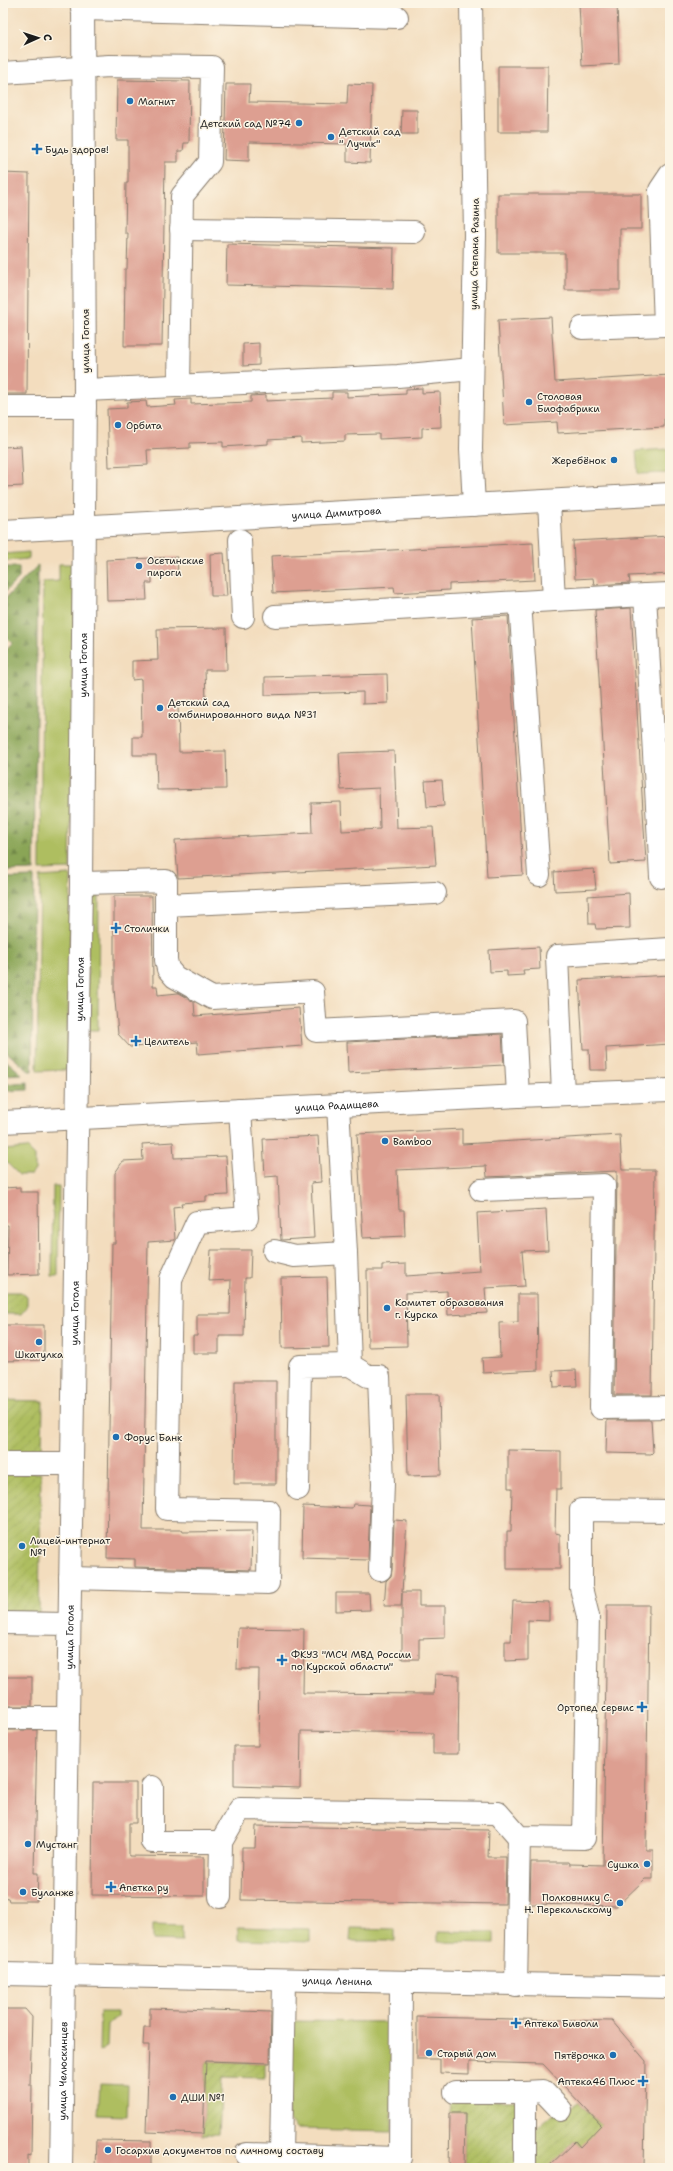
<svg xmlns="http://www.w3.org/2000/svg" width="673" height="2171" font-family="'Shantell Sans',sans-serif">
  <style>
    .green { fill: #aebe61; stroke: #656d3e }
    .forest { fill: url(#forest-firs); stroke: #53603a }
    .garden { fill: url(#garden-furrows); stroke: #656d3e }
    .building { fill: #dd9f91 }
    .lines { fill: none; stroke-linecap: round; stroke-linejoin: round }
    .minor-casing { stroke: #887c6d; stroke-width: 24 }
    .major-casing { stroke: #887c6d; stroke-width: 24 }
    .minor { stroke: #fff; stroke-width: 22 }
    .major { stroke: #fff; stroke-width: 22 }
    .poi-dot { fill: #1f6fb2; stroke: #fcf5e5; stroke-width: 1.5 }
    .labels { text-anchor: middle; stroke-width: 3; stroke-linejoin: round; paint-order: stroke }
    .poi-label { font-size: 10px; fill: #1c1c1c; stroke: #fcf5e5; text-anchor: start }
    .street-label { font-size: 10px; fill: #1c1c1c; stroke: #fcf5e5 }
  </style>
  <defs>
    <pattern id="forest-firs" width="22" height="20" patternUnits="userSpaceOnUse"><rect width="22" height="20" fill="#8aa557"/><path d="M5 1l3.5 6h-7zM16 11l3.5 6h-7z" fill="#708647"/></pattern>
    <pattern id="garden-furrows" width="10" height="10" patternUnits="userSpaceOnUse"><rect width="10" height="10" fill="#aebe61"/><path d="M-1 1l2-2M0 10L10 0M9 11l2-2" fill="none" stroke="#95a354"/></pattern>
  </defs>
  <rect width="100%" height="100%" fill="#fcf5e5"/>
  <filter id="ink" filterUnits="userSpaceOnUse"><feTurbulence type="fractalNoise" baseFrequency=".025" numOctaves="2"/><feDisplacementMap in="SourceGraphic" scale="8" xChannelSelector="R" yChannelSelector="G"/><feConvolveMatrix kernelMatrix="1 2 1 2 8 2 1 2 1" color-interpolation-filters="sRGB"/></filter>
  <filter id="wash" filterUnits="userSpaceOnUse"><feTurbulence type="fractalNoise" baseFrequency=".012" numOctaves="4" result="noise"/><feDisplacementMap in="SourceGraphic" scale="16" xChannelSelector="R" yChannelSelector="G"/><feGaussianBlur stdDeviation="0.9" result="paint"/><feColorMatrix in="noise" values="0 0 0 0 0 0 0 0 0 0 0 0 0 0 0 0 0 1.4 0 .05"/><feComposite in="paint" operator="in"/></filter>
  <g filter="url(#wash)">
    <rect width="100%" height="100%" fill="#f3ddbe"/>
    <!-- green -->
    <path class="green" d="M 670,449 L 670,473 L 638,474 L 636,451 Z
      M 29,552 L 29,559 L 3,561 L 3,554 Z
      M 59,564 L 76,564 L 70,869 L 40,870 L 43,582 L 59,581 Z
      M 71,875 L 67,1070 L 37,1071 L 40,877 Z
      M 89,887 L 99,887 L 98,1030 L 87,1030 Z
      M 27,1148 L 35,1156 L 35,1170 L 31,1175 L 19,1175 L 3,1159 L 3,1150 Z
      M 53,1186 L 59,1186 L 58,1276 L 52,1276 Z
      M 153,1925 L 182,1926 L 182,1941 L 153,1940 Z
      M 238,1927 L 310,1929 L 310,1942 L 238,1940 Z
      M 351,1928 L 395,1929 L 395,1941 L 350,1941 Z
      M 438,1931 L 494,1932 L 494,1943 L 438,1942 Z
      M 100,2012 L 117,2012 L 117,2017 L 108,2024 L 107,2047 L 99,2051 Z
      M 290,2021 L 393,2022 L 392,2131 L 297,2129 L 288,2119 Z
      M 100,2084 L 128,2085 L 127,2116 L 98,2115 Z"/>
    <!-- forest -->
    <path class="forest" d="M 38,565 L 34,870 L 3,871 L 3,652 L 12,643 L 3,634 L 3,601 Z
      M 3,567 L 19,567 L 19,578 L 3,594 Z
      M 34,877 L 32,1071 L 29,1071 L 3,1049 L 3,878 Z
      M 3,1058 L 22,1074 L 3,1075 Z
      M 28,1082 L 28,1090 L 3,1091 L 3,1084 Z"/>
    <!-- garden -->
    <path class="garden" d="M 3,1292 L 21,1292 L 27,1297 L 27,1307 L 21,1314 L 3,1314 Z
      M 3,1400 L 43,1401 L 42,1456 L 3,1455 Z
      M 3,1473 L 41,1473 L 39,1618 L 3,1617 Z
      M 206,2061 L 265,2063 L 265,2078 L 222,2077 L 219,2134 L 203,2134 Z
      M 449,2100 L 518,2101 L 517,2168 L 464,2168 L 465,2113 L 450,2113 Z
      M 578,2101 L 601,2125 L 587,2153 L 574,2141 L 548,2168 L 533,2168 L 533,2131 L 554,2113 L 566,2113 Z"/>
    <g id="blocks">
      <!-- building -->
      <path class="building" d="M 579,3 L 617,3 L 619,64 L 582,66 Z
        M 498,66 L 548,66 L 547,132 L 498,132 Z
        M 117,80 L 190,81 L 189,143 L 184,143 L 183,151 L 178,151 L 178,162 L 165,162 L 162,346 L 124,346 L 125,269 L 127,269 L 128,233 L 125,233 L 126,183 L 128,183 L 128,140 L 116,140 Z
        M 226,84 L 250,84 L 249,102 L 347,104 L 348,84 L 372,85 L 370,163 L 347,162 L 347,144 L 249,142 L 249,161 L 224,160 Z
        M 402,110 L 417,110 L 417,134 L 401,134 Z
        M 3,173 L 29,174 L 27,394 L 3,394 Z
        M 498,194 L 641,194 L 641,229 L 620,229 L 620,290 L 565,290 L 565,253 L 498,253 Z
        M 227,244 L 394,248 L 393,289 L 226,285 Z
        M 551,317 L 555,382 L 670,375 L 670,419 L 664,419 L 664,427 L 558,433 L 557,422 L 504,425 L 498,320 Z
        M 259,343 L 259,365 L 243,366 L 243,344 Z
        M 422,388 L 422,393 L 440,392 L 441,427 L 422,428 L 422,437 L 379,439 L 379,434 L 345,435 L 345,441 L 301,443 L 301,438 L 268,440 L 268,444 L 223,447 L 223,442 L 190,443 L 190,448 L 147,450 L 148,465 L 109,467 L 107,409 L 127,408 L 127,402 L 146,401 L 147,407 L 176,405 L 175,400 L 191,399 L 191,404 L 251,402 L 251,396 L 266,395 L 266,401 L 332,398 L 332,392 L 347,392 L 347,397 L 406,394 L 406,389 Z
        M 21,446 L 23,486 L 3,487 L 3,447 Z
        M 670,536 L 670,574 L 629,576 L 630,583 L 594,585 L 593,578 L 575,579 L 573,541 Z
        M 533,543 L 535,580 L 449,584 L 449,590 L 395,593 L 394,587 L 273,593 L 271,556 Z
        M 224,553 L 227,596 L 211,596 L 210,554 Z
        M 177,557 L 178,574 L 152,576 L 152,583 L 146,583 L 147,600 L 107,601 L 106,560 Z
        M 631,608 L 646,862 L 610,864 L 595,610 Z
        M 508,616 L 523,875 L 487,877 L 472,618 Z
        M 226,628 L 227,670 L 205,670 L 206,700 L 178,702 L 179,752 L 225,751 L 226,789 L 157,790 L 156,755 L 133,755 L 133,737 L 142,737 L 141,679 L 132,680 L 132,661 L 158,660 L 157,629 Z
        M 387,674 L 388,703 L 363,704 L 363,692 L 265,695 L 265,677 Z
        M 394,751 L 397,828 L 433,827 L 436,865 L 178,878 L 175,840 L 312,833 L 311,803 L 341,802 L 342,831 L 380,829 L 379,788 L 341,790 L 339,753 Z
        M 442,780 L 444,806 L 427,807 L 425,781 Z
        M 594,869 L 596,889 L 555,891 L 554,872 Z
        M 629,893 L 630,928 L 596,929 L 595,924 L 589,924 L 588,896 Z
        M 114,896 L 152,896 L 153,986 L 157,986 L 158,995 L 178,993 L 194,1002 L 195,1016 L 299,1008 L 302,1046 L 198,1054 L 197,1042 L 130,1047 L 118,1034 L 114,989 Z
        M 539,947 L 540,969 L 523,970 L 524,975 L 507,976 L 507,971 L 490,972 L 489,950 Z
        M 670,975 L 670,1044 L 606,1048 L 607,1070 L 590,1070 L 589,1049 L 583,1049 L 579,980 Z
        M 502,1034 L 504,1065 L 348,1073 L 347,1042 Z
        M 462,1129 L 462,1144 L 620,1135 L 622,1170 L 655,1170 L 652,1395 L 614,1395 L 617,1171 L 487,1177 L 486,1166 L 397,1170 L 399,1210 L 404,1210 L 405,1236 L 363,1238 L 357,1134 Z
        M 318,1136 L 321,1182 L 311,1183 L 314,1238 L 281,1240 L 278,1176 L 265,1177 L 263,1139 Z
        M 173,1142 L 174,1158 L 226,1156 L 228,1195 L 206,1196 L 206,1201 L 181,1203 L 182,1206 L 173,1207 L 175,1240 L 148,1242 L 143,1530 L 182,1530 L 183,1532 L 252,1531 L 251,1570 L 135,1567 L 135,1559 L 107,1558 L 112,1243 L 115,1243 L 115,1173 L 123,1161 L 143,1160 L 142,1144 Z
        M 20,1187 L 20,1192 L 38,1192 L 39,1274 L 7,1275 L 8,1225 L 3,1225 L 3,1188 Z
        M 546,1209 L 548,1250 L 522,1251 L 525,1286 L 485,1288 L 487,1313 L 448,1315 L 447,1291 L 406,1293 L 407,1346 L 368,1347 L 367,1270 L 382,1270 L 382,1265 L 406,1264 L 406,1276 L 480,1271 L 477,1213 Z
        M 211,1250 L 251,1250 L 250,1278 L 245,1278 L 244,1336 L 219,1336 L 219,1353 L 193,1353 L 193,1336 L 197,1336 L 197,1314 L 230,1314 L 231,1280 L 209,1281 Z
        M 327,1277 L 329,1347 L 282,1348 L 281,1278 Z
        M 518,1294 L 537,1294 L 538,1370 L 483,1373 L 482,1358 L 500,1357 L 499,1323 L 518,1322 Z
        M 3,1325 L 44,1325 L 44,1360 L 3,1361 Z
        M 576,1370 L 577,1386 L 554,1387 L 553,1371 Z
        M 235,1381 L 276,1381 L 276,1484 L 234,1484 Z
        M 406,1394 L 439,1394 L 441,1475 L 408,1476 Z
        M 607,1420 L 651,1420 L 653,1452 L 651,1454 L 606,1453 Z
        M 508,1450 L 561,1451 L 561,1489 L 556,1489 L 555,1533 L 560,1534 L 560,1569 L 507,1569 L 507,1531 L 511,1531 L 512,1488 L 508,1488 Z
        M 353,1504 L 370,1505 L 368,1560 L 302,1558 L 303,1506 L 352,1508 Z
        M 394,1520 L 407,1521 L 402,1592 L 419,1592 L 419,1606 L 445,1606 L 445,1638 L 419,1639 L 419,1659 L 402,1659 L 402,1593 L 401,1606 L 384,1606 L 386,1581 L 391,1576 L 392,1570 Z
        M 336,1593 L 369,1593 L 370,1610 L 336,1611 Z
        M 513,1601 L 549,1602 L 549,1621 L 528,1620 L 528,1660 L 505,1661 L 505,1641 L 511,1641 Z
        M 607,1605 L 649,1605 L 646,1850 L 653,1850 L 653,1879 L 645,1879 L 617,1906 L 530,1904 L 531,1862 L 569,1862 L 570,1864 L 603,1865 Z
        M 238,1628 L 304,1629 L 303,1693 L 434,1694 L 435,1674 L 459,1675 L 458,1754 L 433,1754 L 433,1733 L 301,1731 L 300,1788 L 234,1786 L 234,1746 L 258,1746 L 259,1669 L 237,1669 Z
        M 3,1677 L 32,1677 L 32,1706 L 3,1706 Z
        M 3,1730 L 37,1730 L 34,1873 L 38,1873 L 37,1901 L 9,1901 L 8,1898 L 3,1897 Z
        M 93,1783 L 136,1783 L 136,1823 L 129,1823 L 129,1856 L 204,1857 L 204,1896 L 92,1895 Z
        M 256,1826 L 489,1830 L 488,1857 L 506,1857 L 505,1904 L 241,1900 L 242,1848 L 255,1848 Z
        M 150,2008 L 271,2012 L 270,2063 L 206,2061 L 203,2134 L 146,2132 L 149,2045 L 143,2045 L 144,2027 L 150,2027 Z
        M 3,2009 L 25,2009 L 32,2017 L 30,2085 L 32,2085 L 31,2156 L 28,2155 L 28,2168 L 3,2168 Z
        M 417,2017 L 612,2021 L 646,2061 L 644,2168 L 547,2168 L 575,2141 L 580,2147 L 601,2125 L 543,2064 L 469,2062 L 469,2074 L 440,2073 L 440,2059 L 417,2059 Z
        M 450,2113 L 465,2113 L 464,2168 L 449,2168 Z
        M 96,2140 L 151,2141 L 151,2168 L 95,2168 Z"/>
    </g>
  </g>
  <g filter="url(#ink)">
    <use href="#blocks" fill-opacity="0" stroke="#887c6d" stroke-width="1"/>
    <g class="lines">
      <!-- minor casing -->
      <g class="minor-casing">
        <g id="minor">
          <path d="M 471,3 L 475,235 L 471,449 L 474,505"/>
          <path d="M 82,9 L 397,17"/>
          <path d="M 3,73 L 109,66 L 212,67 L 210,162 L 182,196 L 179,386"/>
          <path d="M 181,229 L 414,232"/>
          <path d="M 582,328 L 665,325 L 660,190 L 670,175"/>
          <path d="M 85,390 L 398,376 L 472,369"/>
          <path d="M 3,407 L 85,407"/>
          <path d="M 549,501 L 554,600 L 645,595 L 661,877"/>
          <path d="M 240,540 L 243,617"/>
          <path d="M 645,595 L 670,594"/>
          <path d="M 520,602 L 539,875"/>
          <path d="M 275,616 L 554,600"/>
          <path d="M 81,883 L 166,881 L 166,960 L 168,969 L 175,977 L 212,998 L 313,992 L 316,1031 L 514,1021 L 518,1096"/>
          <path d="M 166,905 L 435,893"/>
          <path d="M 563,1094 L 557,956 L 670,949"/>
          <path d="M 338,1105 L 346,1253 L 350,1365 L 368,1376 L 379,1376 L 383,1483 L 380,1570"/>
          <path d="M 481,1190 L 604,1185 L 601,1408 L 670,1407"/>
          <path d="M 274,1251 L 294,1256 L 346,1253"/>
          <path d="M 3,1464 L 72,1464"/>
          <path d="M 298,1489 L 300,1366 L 350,1365"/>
          <path d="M 70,1578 L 268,1583 L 269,1511 L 167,1509 L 171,1279 L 197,1222 L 247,1218 L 240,1110"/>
          <path d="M 3,1623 L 69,1624"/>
          <path d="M 3,1718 L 68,1718"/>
          <path d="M 152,1787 L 152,1842 L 221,1842"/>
          <path d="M 220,1897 L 221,1842 L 240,1809 L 498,1813 L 519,1837 L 584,1838 L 588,1616 L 581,1588 L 581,1510 L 670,1511"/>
          <path d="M 516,1985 L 519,1837"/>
          <path d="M 455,2092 L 525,2092 L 525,2168"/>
          <path d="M 525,2092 L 543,2091 L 561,2110"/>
          <path d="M 246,2154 L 400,2158 L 401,1982"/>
          <path d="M 281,2155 L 284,1980"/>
          <path id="s1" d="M 61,2168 L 81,883 L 85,390 L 83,3"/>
        </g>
      </g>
      <!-- major casing -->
      <g class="major-casing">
        <g id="major">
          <path id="s2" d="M 3,531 L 670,494"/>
          <path id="s3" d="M 3,1122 L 518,1096 L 670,1090"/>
          <path id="s4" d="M 3,1974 L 670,1987"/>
        </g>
      </g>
      <!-- minor -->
      <use href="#minor" class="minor"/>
      <!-- major -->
      <use href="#major" class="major"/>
    </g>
  </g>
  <!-- markers -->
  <g class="poi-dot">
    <circle cx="130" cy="101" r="4"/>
    <circle cx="299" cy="123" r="4"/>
    <circle cx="331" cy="137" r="4"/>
    <path d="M35 143h4v4h4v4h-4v4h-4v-4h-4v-4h4z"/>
    <circle cx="529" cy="402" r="4"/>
    <circle cx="118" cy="425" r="4"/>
    <circle cx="614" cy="460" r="4"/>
    <circle cx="139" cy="566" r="4"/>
    <circle cx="160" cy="708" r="4"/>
    <path d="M114 922h4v4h4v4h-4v4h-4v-4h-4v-4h4z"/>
    <path d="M134 1035h4v4h4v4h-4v4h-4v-4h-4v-4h4z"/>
    <circle cx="385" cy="1141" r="4"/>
    <circle cx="387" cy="1308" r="4"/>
    <circle cx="39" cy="1342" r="4"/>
    <circle cx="116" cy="1437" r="4"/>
    <circle cx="22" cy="1546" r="4"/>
    <path d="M280 1654h4v4h4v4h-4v4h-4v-4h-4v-4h4z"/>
    <path d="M640 1701h4v4h4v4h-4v4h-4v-4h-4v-4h4z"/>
    <circle cx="28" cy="1844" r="4"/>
    <circle cx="647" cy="1864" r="4"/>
    <path d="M109 1881h4v4h4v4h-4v4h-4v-4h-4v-4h4z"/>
    <circle cx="23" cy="1892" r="4"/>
    <circle cx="620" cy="1903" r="4"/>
    <path d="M514 2017h4v4h4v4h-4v4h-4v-4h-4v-4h4z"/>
    <circle cx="429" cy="2053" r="4"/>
    <circle cx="613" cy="2055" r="4"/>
    <path d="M641 2075h4v4h4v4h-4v4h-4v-4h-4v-4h4z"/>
    <circle cx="173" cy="2097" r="4"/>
    <circle cx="108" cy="2150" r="4"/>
  </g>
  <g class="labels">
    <!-- poi labels -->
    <g class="poi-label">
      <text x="138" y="105">Магнит</text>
      <text x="291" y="127" text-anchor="end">Детский сад №74</text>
      <text x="339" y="135">Детский сад<tspan x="339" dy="12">" Лучик"</tspan></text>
      <text x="45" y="153">Будь здоров!</text>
      <text x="537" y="400">Столовая<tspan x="537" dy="12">Биофабрики</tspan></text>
      <text x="126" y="429">Орбита</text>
      <text x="606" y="464" text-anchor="end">Жеребёнок</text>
      <text x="147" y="564">Осетинские<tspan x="147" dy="12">пироги</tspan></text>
      <text x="168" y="706">Детский сад<tspan x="168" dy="12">комбинированного вида №31</tspan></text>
      <text x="124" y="932">Столички</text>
      <text x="144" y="1045">Целитель</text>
      <text x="393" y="1145">Bamboo</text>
      <text x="395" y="1306">Комитет образования<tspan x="395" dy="12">г. Курска</tspan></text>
      <text x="39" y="1358" text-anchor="middle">Шкатулка</text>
      <text x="124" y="1441">Форус Банк</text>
      <text x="30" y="1544">Лицей-интернат<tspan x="30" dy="12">№1</tspan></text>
      <text x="291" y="1658">ФКУЗ "МСЧ МВД России<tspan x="291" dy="12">по Курской области"</tspan></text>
      <text x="634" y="1711" text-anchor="end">Ортопед сервис</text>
      <text x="36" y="1848">Мустанг</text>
      <text x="639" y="1868" text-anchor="end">Сушка</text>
      <text x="119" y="1891">Апетка ру</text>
      <text x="31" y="1896">Буланже</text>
      <text x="612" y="1901" text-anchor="end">Полковнику С.<tspan x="612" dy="12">Н. Перекальскому</tspan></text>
      <text x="524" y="2027">Аптека Биволи</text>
      <text x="437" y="2057">Старый дом</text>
      <text x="605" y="2059" text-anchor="end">Пятёрочка</text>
      <text x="635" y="2085" text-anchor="end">Аптека46 Плюс</text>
      <text x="181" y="2101">ДШИ №1</text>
      <text x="116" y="2154">Госархив документов по личному составу</text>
    </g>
    <!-- street labels -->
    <g class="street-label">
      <text transform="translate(474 254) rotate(-89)" y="4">улица Степана Разина</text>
      <text transform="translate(85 341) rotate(-90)" y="4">улица Гоголя</text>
      <text dy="4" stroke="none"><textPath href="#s2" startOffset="334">улица Димитрова</textPath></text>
      <text dy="4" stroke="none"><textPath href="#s1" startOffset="1503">улица Гоголя</textPath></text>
      <text dy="4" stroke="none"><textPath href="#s1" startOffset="1179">улица Гоголя</textPath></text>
      <text dy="4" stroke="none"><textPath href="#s3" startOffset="334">улица Радищева</textPath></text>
      <text dy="4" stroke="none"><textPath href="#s1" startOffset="855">улица Гоголя</textPath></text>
      <text dy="4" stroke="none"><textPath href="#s1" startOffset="531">улица Гоголя</textPath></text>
      <text dy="4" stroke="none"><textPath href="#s4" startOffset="334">улица Ленина</textPath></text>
      <text dy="4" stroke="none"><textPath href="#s1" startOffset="97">улица Челюскинцев</textPath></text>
    </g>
  </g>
  <!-- margin -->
  <rect width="673" height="2171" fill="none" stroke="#fcf5e5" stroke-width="16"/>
  <!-- north arrow -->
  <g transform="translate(38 38) rotate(87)" stroke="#fcf5e5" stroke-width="3" paint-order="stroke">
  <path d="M0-3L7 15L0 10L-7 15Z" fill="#1c1c1c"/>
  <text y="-6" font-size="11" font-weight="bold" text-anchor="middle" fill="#1c1c1c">С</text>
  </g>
</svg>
